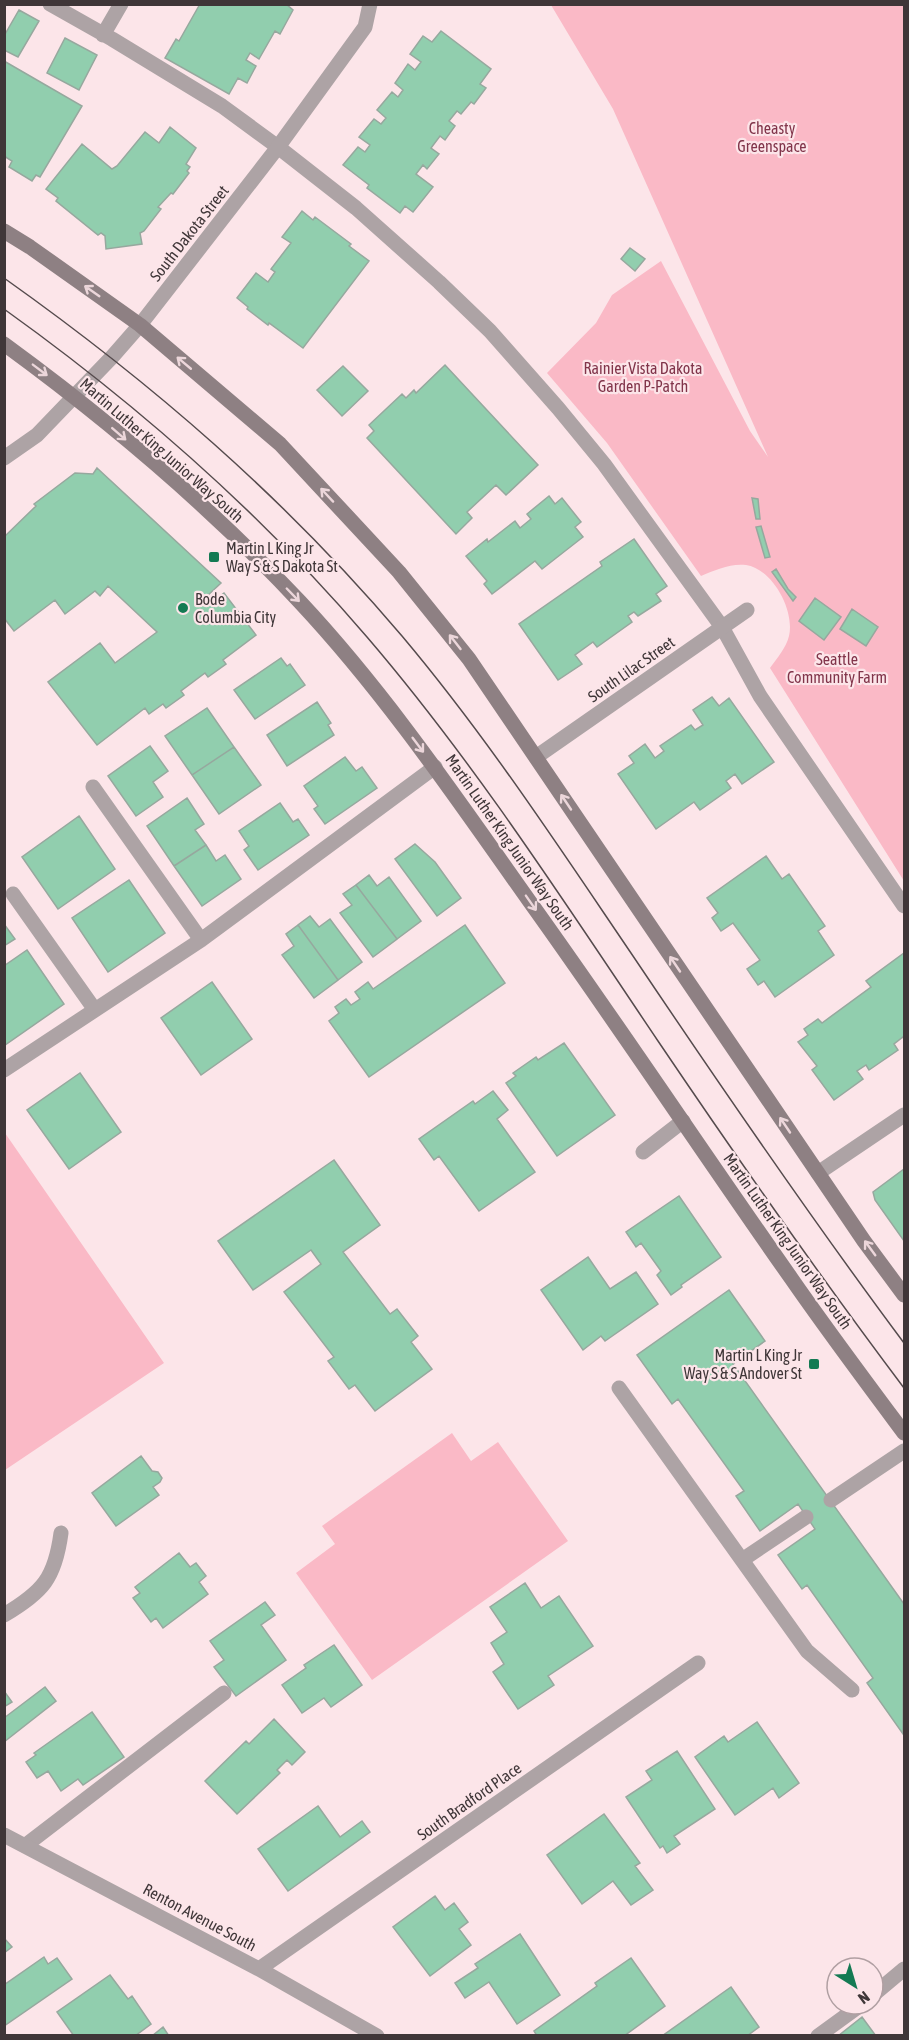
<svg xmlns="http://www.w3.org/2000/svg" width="909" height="2040" font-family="'Asap Condensed',sans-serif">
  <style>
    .green { fill: #fab9c6 }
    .building { fill: #91ceae; stroke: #96a89e; stroke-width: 1.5 }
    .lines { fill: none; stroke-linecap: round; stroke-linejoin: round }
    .service { stroke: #ada3a5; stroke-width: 15 }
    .minor { stroke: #ada3a5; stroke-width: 15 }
    .secondary { stroke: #8e8083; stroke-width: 15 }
    .tram { stroke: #554b4d; stroke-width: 1.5 }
    .oneway { stroke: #ecd6da }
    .poi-dot { fill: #147a53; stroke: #fce5e9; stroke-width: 2 }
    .labels { text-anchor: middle; stroke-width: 4.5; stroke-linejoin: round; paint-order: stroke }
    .park-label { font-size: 16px; fill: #81344a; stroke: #fce5e9 }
    .street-label { font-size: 16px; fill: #3f3638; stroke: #fce5e9 }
    .poi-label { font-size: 16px; fill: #3f3638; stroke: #fce5e9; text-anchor: start }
  </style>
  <rect width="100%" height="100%" fill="#fce5e9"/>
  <!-- green -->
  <path class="green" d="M 551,5 L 904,5 L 904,881 L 770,668 C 777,658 786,648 789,636 C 795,611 773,569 746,565 C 731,563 715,570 701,576 L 607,443 L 547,373 L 596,323 L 612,295 L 661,261 L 750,431 L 768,457 L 613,109 Z
    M 5,1133 L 164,1363 L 5,1470 L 4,1470 Z
    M 452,1433 L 471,1461 L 498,1442 L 568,1541 L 372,1680 L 296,1573 L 335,1544 L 322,1526 Z"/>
  <!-- building -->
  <path class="building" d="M 200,4 L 286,4 L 293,10 L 280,34 L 275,31 L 259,59 L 250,53 L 246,60 L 256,66 L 247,83 L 238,78 L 229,94 L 165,58 L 176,39 L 179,41 Z
    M 19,10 L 39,21 L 18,57 L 4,50 L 4,36 Z
    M 441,31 L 491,69 L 480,84 L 486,88 L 474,104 L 471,102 L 461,114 L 457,111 L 449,121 L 455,126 L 445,140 L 440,136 L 431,148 L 439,154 L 427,169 L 423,165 L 416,174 L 433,187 L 413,212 L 405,206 L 400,213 L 367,188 L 369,185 L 343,165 L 358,147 L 365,152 L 370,145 L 359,137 L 374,119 L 381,124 L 386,118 L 377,110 L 392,92 L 398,97 L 403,90 L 395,83 L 408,64 L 415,70 L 421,62 L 410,54 L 423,36 L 432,42 Z
    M 65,38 L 97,55 L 79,90 L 47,73 Z
    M 4,61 L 82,106 L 40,177 L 36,175 L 32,181 L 9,167 L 12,161 L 4,156 Z
    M 170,127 L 196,148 L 186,164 L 190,167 L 187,171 L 189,173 L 173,194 L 171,193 L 158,207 L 161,209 L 144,231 L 140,233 L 142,244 L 106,249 L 105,236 L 101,233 L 98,235 L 56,201 L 58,198 L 46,189 L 82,144 L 112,169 L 117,166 L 145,132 L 159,143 Z
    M 302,211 L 313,220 L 315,217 L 351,244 L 349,246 L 369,261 L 303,348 L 269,323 L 268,325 L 247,309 L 248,307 L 237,298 L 256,273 L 268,282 L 275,272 L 271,269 L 291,243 L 282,237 Z
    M 630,248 L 645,259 L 635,271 L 621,259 Z
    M 445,365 L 538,465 L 506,495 L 496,485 L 467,512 L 472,518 L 456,534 L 367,438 L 374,431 L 369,425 L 402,394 L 406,398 L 414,390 L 416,393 Z
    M 343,366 L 368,391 L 342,416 L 317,390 Z
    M 97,468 L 221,583 L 206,597 L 211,603 L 224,593 L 256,635 L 223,660 L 226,664 L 208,677 L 205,673 L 181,691 L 184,695 L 166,708 L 163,704 L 149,714 L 145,708 L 97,745 L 48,682 L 100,643 L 115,663 L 157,632 L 108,586 L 100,596 L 95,591 L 65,614 L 55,600 L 14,631 L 4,618 L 4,537 L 36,506 L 34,504 L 75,473 L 93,474 Z
    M 549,496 L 555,504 L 562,498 L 581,522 L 575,527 L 583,537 L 542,569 L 535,561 L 492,594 L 484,584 L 487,581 L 466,556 L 487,539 L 488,542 L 515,521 L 520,528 L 531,519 L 527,514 Z
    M 752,498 L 758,499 L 760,519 L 756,519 Z
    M 761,526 L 770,557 L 765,558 L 756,527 Z
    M 634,539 L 667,586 L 656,594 L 661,601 L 638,616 L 634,612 L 628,616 L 632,622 L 597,647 L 593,642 L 575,655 L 582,664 L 558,680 L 519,624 L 602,566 L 600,562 Z
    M 776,569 L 788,589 L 796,597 L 793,601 L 772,572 Z
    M 815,598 L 841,617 L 824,640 L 799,621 Z
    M 852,609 L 878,627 L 866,646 L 840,629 Z
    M 281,658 L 287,666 L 290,664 L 305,685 L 255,719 L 234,690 Z
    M 712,697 L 719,706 L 729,698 L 774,762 L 742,784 L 735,774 L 726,781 L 731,788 L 700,810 L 694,802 L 656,829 L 618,774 L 634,763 L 629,756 L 645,744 L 655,758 L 664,751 L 660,746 L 691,725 L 695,730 L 703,725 L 693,710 Z
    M 317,702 L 331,723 L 328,725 L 334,735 L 287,766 L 267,735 Z
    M 207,708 L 234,747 L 192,775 L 165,736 Z
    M 150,746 L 168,771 L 153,782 L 163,797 L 136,816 L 108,776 Z
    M 234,747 L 261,785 L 219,814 L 192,775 Z
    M 345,757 L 356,771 L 362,767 L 377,788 L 325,824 L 314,809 L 318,806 L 304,786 Z
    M 187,798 L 204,824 L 195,830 L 206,845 L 174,866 L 147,826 Z
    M 280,803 L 293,822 L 298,819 L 309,835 L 258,870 L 244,850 L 249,846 L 239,831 Z
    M 79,816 L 115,869 L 58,909 L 22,857 Z
    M 415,844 L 435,862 L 461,898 L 437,916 L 395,859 Z
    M 206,845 L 216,861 L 225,855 L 241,879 L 202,906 L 174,866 Z
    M 766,856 L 782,879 L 789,874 L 825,926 L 818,931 L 834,955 L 775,997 L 764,981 L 758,985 L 747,969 L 760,960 L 733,923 L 721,931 L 712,918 L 718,913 L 707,898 Z
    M 369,875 L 377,886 L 389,877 L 421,921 L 397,939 L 356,885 Z
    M 129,880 L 165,933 L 108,972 L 72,918 Z
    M 356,885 L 397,939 L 373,957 L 340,913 L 352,905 L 343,894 Z
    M 310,916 L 319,927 L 330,919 L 362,962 L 338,980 L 298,925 Z
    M 4,924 L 15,939 L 4,946 Z
    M 298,925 L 338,980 L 314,998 L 282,955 L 294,946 L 286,934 Z
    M 465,925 L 505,983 L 369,1077 L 329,1021 L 339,1013 L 335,1007 L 346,999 L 351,1005 L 360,999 L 355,992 L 368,982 L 373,989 Z
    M 27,950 L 64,1004 L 5,1045 L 4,966 Z
    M 904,953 L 904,1039 L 903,1037 L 894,1044 L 898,1050 L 869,1070 L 866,1065 L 857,1071 L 863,1079 L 834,1100 L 812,1070 L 817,1066 L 798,1042 L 808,1035 L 804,1029 L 818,1019 L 822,1023 L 871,987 L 866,981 Z
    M 212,982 L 252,1039 L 201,1075 L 161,1018 Z
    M 564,1043 L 615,1115 L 557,1156 L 506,1083 L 516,1076 L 513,1073 L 536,1057 L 538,1060 Z
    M 80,1073 L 121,1132 L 69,1169 L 27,1110 Z
    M 493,1091 L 508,1110 L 497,1119 L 535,1172 L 479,1211 L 439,1156 L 434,1160 L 419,1139 L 473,1101 L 475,1104 Z
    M 334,1160 L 380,1225 L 343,1252 L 390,1314 L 397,1309 L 418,1336 L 411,1342 L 432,1369 L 375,1411 L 355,1385 L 349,1389 L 328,1361 L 334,1357 L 284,1292 L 321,1264 L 311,1250 L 253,1290 L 218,1241 Z
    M 904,1169 L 904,1241 L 875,1200 L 873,1192 Z
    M 679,1196 L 721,1257 L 681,1285 L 682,1287 L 671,1295 L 657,1275 L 661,1271 L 641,1243 L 636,1247 L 626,1232 Z
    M 588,1257 L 610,1289 L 636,1272 L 658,1304 L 605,1341 L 601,1336 L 583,1350 L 541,1290 Z
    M 729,1290 L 765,1341 L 733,1364 L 904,1604 L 903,1734 L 867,1683 L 873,1678 L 807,1585 L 802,1589 L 778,1555 L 815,1529 L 798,1504 L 760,1531 L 736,1496 L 744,1491 L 678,1399 L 672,1404 L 637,1355 Z
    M 141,1456 L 152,1471 L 158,1472 L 162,1478 L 160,1482 L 153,1487 L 159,1495 L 116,1526 L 92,1493 Z
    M 179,1553 L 190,1567 L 196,1563 L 206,1576 L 199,1582 L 208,1594 L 163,1628 L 156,1618 L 151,1622 L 133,1598 L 140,1593 L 135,1587 Z
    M 525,1583 L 541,1608 L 559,1596 L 593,1646 L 548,1676 L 554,1685 L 518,1709 L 493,1672 L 504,1664 L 491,1643 L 507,1632 L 490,1607 Z
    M 265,1602 L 275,1615 L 261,1625 L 286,1660 L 236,1696 L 214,1667 L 224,1660 L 210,1641 Z
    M 334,1645 L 362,1685 L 331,1707 L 324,1698 L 302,1713 L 282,1685 L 306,1668 L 304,1665 Z
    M 45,1687 L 56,1701 L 4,1742 L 4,1718 Z
    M 4,1691 L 12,1702 L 4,1707 Z
    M 92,1712 L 124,1757 L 83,1785 L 78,1779 L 61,1791 L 48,1771 L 37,1778 L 26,1762 L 36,1755 L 34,1753 Z
    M 274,1719 L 305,1752 L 292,1765 L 287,1760 L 277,1770 L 280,1773 L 237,1814 L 205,1781 L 246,1741 L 249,1744 Z
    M 757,1722 L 799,1783 L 779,1798 L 773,1788 L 735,1815 L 695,1757 L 724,1736 L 728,1742 Z
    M 677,1751 L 715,1809 L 674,1836 L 680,1844 L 667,1853 L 663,1846 L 660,1848 L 626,1797 L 652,1780 L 646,1771 Z
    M 318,1806 L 340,1837 L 362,1821 L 370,1832 L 288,1891 L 258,1849 Z
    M 604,1814 L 640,1863 L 635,1866 L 653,1890 L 631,1905 L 613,1881 L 582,1904 L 547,1855 Z
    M 435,1896 L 445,1910 L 454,1903 L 468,1922 L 459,1929 L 471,1945 L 430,1976 L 393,1927 Z
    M 520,1934 L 560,1995 L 517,2024 L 489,1982 L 465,1998 L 455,1983 L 478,1968 L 475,1964 Z
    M 4,1938 L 12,1947 L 4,1953 Z
    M 44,1957 L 48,1964 L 57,1958 L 72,1979 L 4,2026 L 4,1985 Z
    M 631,1958 L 665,2006 L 624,2036 L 537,2036 L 534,2031 L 597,1986 L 595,1983 Z
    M 110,1975 L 128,1999 L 132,1996 L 151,2024 L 135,2036 L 74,2036 L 57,2012 Z
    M 731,1987 L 759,2027 L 747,2036 L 662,2036 Z
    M 862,2017 L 876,2036 L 838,2036 Z
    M 163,2027 L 169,2036 L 152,2036 Z"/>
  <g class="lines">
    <!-- service -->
    <path class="service" d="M 50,4 L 112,39 L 222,106 L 278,147 L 356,208 L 439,282 L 490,331 L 558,408 L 604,464 L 722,627 L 760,696 L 904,906
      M 103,35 L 121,4
      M 93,787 L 201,940
      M 13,894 L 95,1010
      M 4,1070 L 201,940 L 435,767
      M 643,1152 L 683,1121
      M 619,1388 L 807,1651 L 852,1690
      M 831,1500 L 904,1451
      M 742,1560 L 806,1517
      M 4,1615 C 43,1592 55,1578 61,1533
      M 26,1845 L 224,1693
      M 873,1995 L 904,1969
      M 818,2036 L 862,2004"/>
    <!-- minor -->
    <path class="minor" d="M 4,458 L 37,435 L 112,357 L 140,325 L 278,147 L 365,27 L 370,4
      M 536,757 L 747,610
      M 818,1173 L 904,1115
      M 4,1835 L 259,1969 L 377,2036
      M 259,1969 L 698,1663"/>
    <!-- secondary -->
    <path class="secondary" d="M 4,231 L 30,247 L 140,325 L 280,444 L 399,572 L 469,659 L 864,1241 L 904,1295
      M 4,344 C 108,420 212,508 300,602 C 386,694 457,799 530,902 C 619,1026 703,1153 791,1278 C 827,1330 866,1382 904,1433"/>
    <!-- tram -->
    <path class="tram" d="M 4,278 C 152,383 284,497 402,636 C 487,737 559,847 633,956 C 721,1087 810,1217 904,1343
      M 4,309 C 138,405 260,512 367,637 C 475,763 565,903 658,1041 C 737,1158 819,1275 904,1388"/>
  </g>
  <!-- one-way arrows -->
  <defs><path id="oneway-shaft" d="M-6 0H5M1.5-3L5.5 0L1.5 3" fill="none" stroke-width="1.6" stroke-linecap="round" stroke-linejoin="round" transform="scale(1.5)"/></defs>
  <g class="oneway">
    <use href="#oneway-shaft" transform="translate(92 291) rotate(-145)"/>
    <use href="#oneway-shaft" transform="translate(184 363) rotate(-140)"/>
    <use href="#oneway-shaft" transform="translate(40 370) rotate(37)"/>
    <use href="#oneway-shaft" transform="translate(119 434) rotate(41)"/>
    <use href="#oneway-shaft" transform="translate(327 495) rotate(-133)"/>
    <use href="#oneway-shaft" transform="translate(293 595) rotate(46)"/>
    <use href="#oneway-shaft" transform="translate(455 642) rotate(-128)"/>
    <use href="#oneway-shaft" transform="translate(418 745) rotate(53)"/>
    <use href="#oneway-shaft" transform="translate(566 802) rotate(-124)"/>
    <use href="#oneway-shaft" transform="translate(531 903) rotate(55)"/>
    <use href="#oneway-shaft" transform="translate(675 964) rotate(-124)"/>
    <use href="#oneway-shaft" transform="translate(785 1125) rotate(-124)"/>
    <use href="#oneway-shaft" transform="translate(870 1248) rotate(-126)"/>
  </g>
  <!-- markers -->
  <g class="poi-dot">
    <rect x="208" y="551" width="12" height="12" rx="3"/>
    <circle cx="183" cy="608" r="6"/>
    <rect x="808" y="1358" width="12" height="12" rx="3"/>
  </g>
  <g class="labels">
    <!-- park labels -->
    <g class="park-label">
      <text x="772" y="134">Cheasty<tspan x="772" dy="18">Greenspace</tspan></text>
      <text x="643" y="374">Rainier Vista Dakota<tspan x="643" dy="18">Garden P-Patch</tspan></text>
      <text x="837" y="665">Seattle<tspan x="837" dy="18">Community Farm</tspan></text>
    </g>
    <!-- street labels -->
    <g class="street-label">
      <text transform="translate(189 233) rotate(-52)" y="6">South Dakota Street</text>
      <text transform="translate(162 450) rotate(41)" y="6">Martin Luther King Junior Way South</text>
      <text transform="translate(631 669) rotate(-35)" y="6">South Lilac Street</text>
      <text transform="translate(510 842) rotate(55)" y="6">Martin Luther King Junior Way South</text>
      <text transform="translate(788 1241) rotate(55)" y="6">Martin Luther King Junior Way South</text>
      <text transform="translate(469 1801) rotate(-35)" y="6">South Bradford Place</text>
      <text transform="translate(200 1917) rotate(28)" y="6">Renton Avenue South</text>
    </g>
    <!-- poi labels -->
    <g class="poi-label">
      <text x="226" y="554">Martin L King Jr<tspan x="226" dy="18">Way S &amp; S Dakota St</tspan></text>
      <text x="195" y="605">Bode<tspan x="195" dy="18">Columbia City</tspan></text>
      <text x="802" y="1361" text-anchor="end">Martin L King Jr<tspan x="802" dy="18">Way S &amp; S Andover St</tspan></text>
    </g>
  </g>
  <!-- border -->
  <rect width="909" height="2040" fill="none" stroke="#3f3638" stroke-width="12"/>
  <!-- north arrow -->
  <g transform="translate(855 1986) rotate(143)"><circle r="28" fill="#fce5e9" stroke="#b09fa2" stroke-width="1.5"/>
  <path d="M0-4.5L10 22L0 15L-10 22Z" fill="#147a53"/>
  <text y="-9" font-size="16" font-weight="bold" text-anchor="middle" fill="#3f3638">N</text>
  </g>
</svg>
